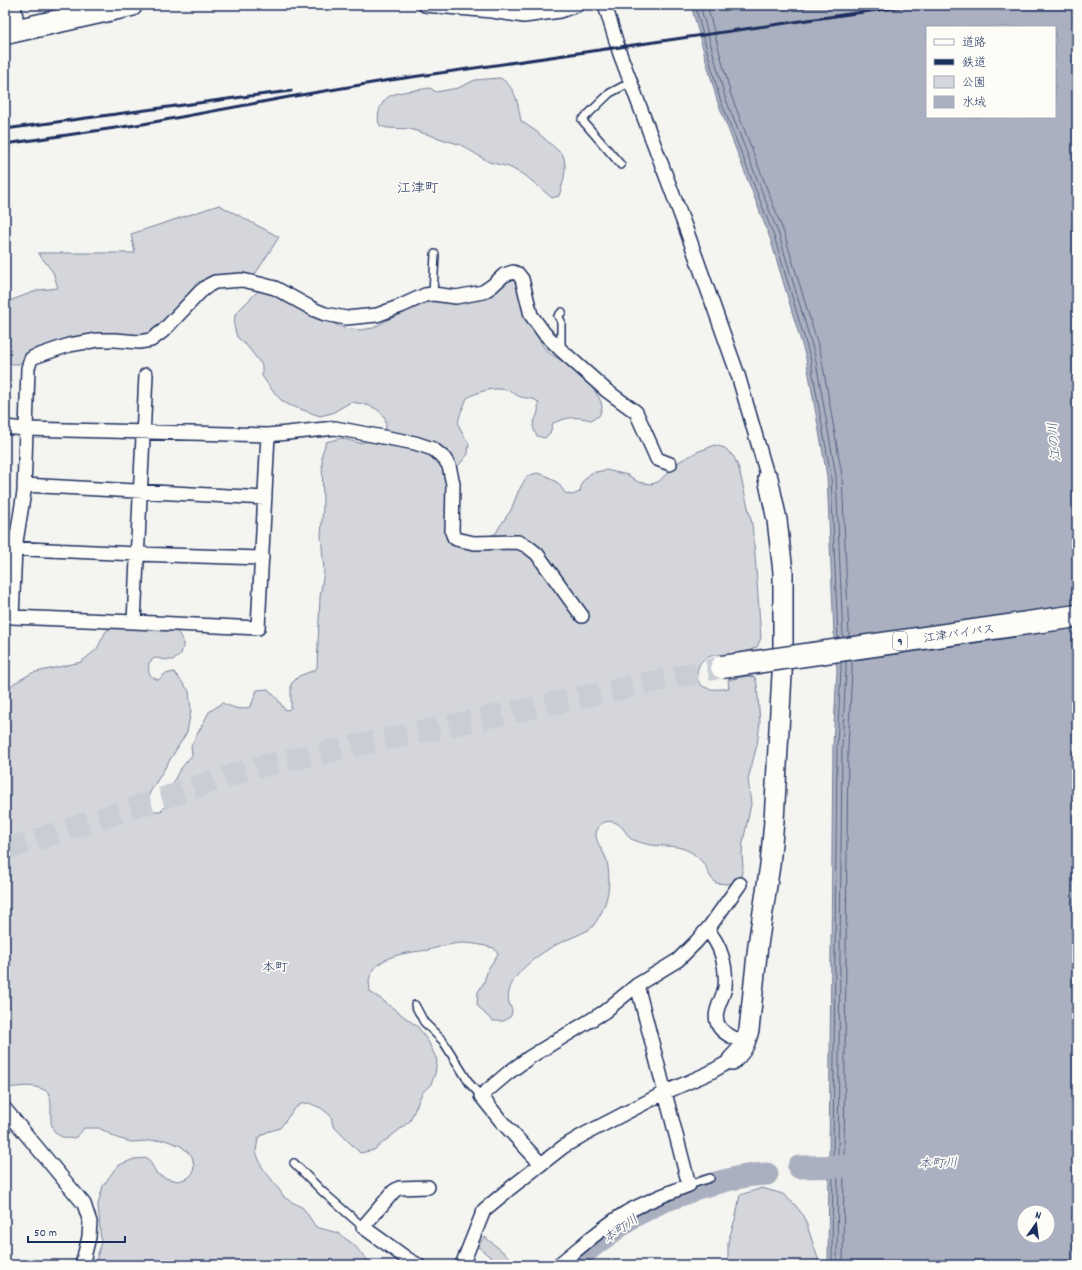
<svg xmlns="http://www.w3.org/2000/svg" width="1082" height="1270" font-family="Dekko,'Klee One',sans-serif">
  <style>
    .green { fill: #d4d6db; stroke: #78829c }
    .water { fill: #aab0bf; stroke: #717c98; fill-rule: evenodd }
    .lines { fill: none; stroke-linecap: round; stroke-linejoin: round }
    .shore { stroke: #546385; stroke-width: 1 }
    .river { stroke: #aab0bf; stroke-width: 23 }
    .highway-tunnel { stroke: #c9cdd4; stroke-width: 22; stroke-dasharray: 22 11; stroke-linecap: butt }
    .lane-casing { stroke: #1b2f5e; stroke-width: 10 }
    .street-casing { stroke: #1b2f5e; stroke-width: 16 }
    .secondary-casing { stroke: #1b2f5e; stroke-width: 22 }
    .highway-casing { stroke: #1b2f5e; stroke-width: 25 }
    .lane { stroke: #fdfcf7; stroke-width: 7 }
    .street { stroke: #fdfcf7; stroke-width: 13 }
    .secondary { stroke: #fdfcf7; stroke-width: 19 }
    .highway { stroke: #fdfcf7; stroke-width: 22 }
    .rail { stroke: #1b2f5e; stroke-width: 3 }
    .highway-bridge-casing { stroke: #1b2f5e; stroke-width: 25; stroke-linecap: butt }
    .highway-bridge { stroke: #fdfcf7; stroke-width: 22 }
    .labels { text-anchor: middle; stroke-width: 3.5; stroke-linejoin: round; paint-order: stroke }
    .shield { fill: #fdfcf7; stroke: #5f6c8c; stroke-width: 1 }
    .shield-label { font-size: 11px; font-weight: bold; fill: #1b2f5e }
    .street-label { font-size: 12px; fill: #1b2f5e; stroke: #fdfcf7 }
    .water-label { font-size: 13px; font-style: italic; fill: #46567b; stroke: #fdfcf7 }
    .neighbourhood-label { font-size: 13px; fill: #1b2f5e; stroke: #fdfcf7 }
    .quarter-label { font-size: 14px; fill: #1b2f5e; stroke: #fdfcf7 }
  </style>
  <rect width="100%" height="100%" fill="#f4f4f1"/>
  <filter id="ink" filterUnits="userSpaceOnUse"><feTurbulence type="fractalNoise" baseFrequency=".025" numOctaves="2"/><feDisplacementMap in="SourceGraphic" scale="8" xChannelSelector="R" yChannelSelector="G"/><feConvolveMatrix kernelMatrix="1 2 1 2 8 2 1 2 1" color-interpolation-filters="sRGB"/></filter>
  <g filter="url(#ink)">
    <!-- green -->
    <path class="green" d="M 500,78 C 516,87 518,104 521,121 L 537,132 L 563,155 C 568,168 563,183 559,196 L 552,198 L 526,176 L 509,167 L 489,162 L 461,145 L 410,129 L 388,128 L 380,126 C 375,116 381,99 392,95 C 401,91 419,90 430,88 L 436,92 L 458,88 L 475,80 Z
      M 219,205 L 279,237 L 252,279 L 221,277 L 198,282 L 163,324 L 144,336 L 31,353 L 19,364 L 5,364 L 5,307 L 9,301 L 39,290 L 58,288 L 53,272 L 38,253 L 135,253 L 131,234 Z
      M 516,275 C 523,294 534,338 547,351 C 552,356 560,359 565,363 C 576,371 601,392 602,407 C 602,409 600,413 599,416 L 591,420 C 575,416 568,417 553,423 L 550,433 L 545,438 L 537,436 C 531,425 533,425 537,415 C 539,411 538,406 538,402 C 533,397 527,399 521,397 C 516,396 514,392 510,391 C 495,386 479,391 467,398 C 458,421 453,422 469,443 L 468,454 L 449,477 L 447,518 L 445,534 L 448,542 L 463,549 L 469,547 L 496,533 L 500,526 L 511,510 L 518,492 L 527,476 L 537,473 L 547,476 L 558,483 L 565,493 L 572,495 L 580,492 L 582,482 L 591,473 L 606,470 L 628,475 L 638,482 L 651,484 L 658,482 L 680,461 L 697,452 L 715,445 L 725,448 L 734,457 L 739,469 L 752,524 L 755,555 L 761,638 L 757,647 C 752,649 747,652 742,653 C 729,656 703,650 698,668 C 697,670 698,672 697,674 C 697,692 717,690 729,688 L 728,680 L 747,676 L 755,677 L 757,685 L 760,722 L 757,745 L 748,779 L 751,804 L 743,842 L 742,854 L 743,867 L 741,877 L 735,883 L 727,884 L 716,883 C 714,881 712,879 710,876 C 707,872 707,866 703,863 C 682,838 664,851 639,842 C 637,841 633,840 631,839 C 625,833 623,825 614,822 C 604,819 596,826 596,836 C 597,845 605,853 607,861 C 611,881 609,902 597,920 C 595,923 593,927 590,929 C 578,936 564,940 552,947 C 532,959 497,984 512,1010 L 511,1016 L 504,1021 L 493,1021 L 485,1014 L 477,1005 L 478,992 L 484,982 L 488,969 L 498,954 L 494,948 C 485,946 474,943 464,943 C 452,943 440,947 428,950 C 407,953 376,954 369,980 C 369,983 370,988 370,992 L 381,999 L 418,1027 L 429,1043 L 437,1060 L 435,1074 L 431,1084 L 422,1093 L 410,1121 L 374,1150 L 360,1153 L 333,1126 L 331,1116 L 321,1108 L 309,1103 L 301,1104 L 294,1109 L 280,1128 L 267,1132 L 258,1138 L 256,1152 L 262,1167 L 278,1188 L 285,1198 L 303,1208 L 316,1227 L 338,1233 L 353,1244 L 372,1265 L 95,1265 L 101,1242 L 98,1204 L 103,1186 L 117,1166 L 134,1159 L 148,1158 L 157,1174 L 165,1178 L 178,1181 L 188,1178 L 193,1173 L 194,1166 L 192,1156 L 181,1146 L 165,1140 L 131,1142 L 117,1138 L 99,1128 L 84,1128 C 79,1135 76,1140 66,1138 C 48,1134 51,1119 51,1105 C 51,1100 49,1096 48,1092 C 33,1083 21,1087 5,1088 L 5,693 L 13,684 L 32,673 L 81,662 L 97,649 L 106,631 L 117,625 L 157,626 L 177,631 C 179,634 182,639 183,642 C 184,651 179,661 169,660 C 164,660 159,658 154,658 L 149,663 C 148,673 148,675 158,680 L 165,674 L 174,672 L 189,691 L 191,710 L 187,732 L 149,794 L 149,805 L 154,811 L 161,811 C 172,801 169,791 175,779 C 178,770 186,763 192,755 L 191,746 L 209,712 L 222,703 C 233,707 240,712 251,706 L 257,690 L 268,689 L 279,701 L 284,709 L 288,710 L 291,708 L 291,684 L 299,676 L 315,670 L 317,667 L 320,597 L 324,571 L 321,535 L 323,507 L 322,454 L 326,442 L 341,438 L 359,443 L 381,439 C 383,435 386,429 386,424 C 385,407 364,404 351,402 L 332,413 L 320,416 L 289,405 L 281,400 L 272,390 L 262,376 L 262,365 L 247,346 L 237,337 L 234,326 L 235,314 L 259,290 L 276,295 L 299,309 L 344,328 L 361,330 L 373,328 L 389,319 L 405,307 L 435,297 L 442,298 Z
      M 762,1188 L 783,1194 L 795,1205 L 804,1216 L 820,1265 L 728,1265 L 728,1242 L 736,1216 L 740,1195 Z
      M 485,1237 L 514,1261 L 511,1265 L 500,1265 L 477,1246 Z"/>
    <!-- water -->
    <path class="water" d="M 691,5 L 1077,5 L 1077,1265 L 828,1265 L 833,746 L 837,669 L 834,634 L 827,476 L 806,358 L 770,238 L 717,100 ZM 927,27 L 1055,27 L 1055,117 L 927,117 ZM 1024,1212 L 1048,1212 L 1048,1236 L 1024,1236 Z"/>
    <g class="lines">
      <!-- shore -->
      <path class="shore" d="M 695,5 L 720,99 L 774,236 L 810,357 L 831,476 L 838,638
        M 700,5 L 725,97 L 779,235 L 815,356 L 836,476 L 843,637
        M 707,5 L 731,95 L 784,233 L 821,355 L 842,475 L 849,637
        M 832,1265 L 837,746 L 841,669 L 841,662
        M 837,1265 L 842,747 L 846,670 L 846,661
        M 843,1265 L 848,747 L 852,670 L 852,660"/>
      <!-- river -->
      <path class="river" d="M 799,1167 L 861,1166
        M 569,1265 L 594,1245 L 634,1216 L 661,1202 L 689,1192 L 694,1189 C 719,1182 741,1175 767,1174"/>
      <!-- highway-tunnel -->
      <path class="highway-tunnel" d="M 5,850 L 257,767 L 722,667"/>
      <!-- lane casing -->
      <g class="lane-casing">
        <path id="lane" d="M 621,165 L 582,120 L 610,93 L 631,82
          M 433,294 L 435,254
          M 561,349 L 561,321 L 558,316 L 562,312
          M 415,1005 L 424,1022 L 443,1041 L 470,1084 L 481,1096
          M 294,1163 L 323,1192 L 363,1227
          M 689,1185 L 710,1178"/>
      </g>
      <!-- street casing -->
      <g class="street-casing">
        <path id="street" d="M 425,5 L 492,11 L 524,16 L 560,11 L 577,5
          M 605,5 L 620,54 L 686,229 L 738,375 L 768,478
          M 5,427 L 25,429 L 268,435 L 335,428 L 415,443 L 433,449 L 444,458 L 449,466 L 453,484 L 452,532 L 454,537 L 456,539 L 474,543 L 518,542 L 527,546 L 537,554 L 582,616
          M 268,435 L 258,628 L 134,622 L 12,617 L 15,548 L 24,492 L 28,368 L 31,359 L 34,357 L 69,345 L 98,340 L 115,340 L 139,342 L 151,340 L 163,331 L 200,292 L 209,285 L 215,282 L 242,280 L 260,284 L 275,288 L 315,310 L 325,314 L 346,318 L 377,315 L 401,306 L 425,295 L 433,294 L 456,297 L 483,292 L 492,286 L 504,275 L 513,272 L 518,274 L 522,279 L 531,315 L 544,333 L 561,350 L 607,391 L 636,412 L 657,459 L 670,464
          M 24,485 L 265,498
          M 5,548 L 137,554 L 262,558
          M 134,622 L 146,375
          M 707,930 C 721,944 727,967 725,987 C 723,1000 710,1014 720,1028 C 725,1035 738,1040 746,1044
          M 5,1109 L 84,1204 L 90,1222 L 89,1237 L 82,1265
          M 541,1164 L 501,1121 L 481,1096 L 508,1073 L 530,1057 L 604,1012 L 637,985 L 678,960 L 696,942 L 710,926 L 740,884
          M 418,1265 L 409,1260 L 363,1227 L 394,1191 L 399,1188 L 428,1187
          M 462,1265 L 484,1210 L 508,1190 L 563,1147 L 583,1135 L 666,1092 L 709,1073 L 732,1060
          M 558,1265 C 580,1248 603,1226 627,1212 C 647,1201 668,1193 689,1185 L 637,985"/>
      </g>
      <!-- secondary casing -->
      <g class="secondary-casing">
        <path id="secondary" d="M 11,5 L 15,31
          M 732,1060 C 743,1049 745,1045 749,1030 L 758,945 L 770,865 L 774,821 L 783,656 L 783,572 L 777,520 L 768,478"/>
      </g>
      <!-- highway casing -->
      <g class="highway-casing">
        <path id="highway" d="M 5,33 L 131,5"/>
      </g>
      <!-- lane -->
      <use href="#lane" class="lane"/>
      <!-- street -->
      <use href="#street" class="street"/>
      <!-- secondary -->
      <use href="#secondary" class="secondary"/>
      <!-- highway -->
      <use href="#highway" class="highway"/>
      <!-- rail -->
      <path class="rail" d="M 5,129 L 250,96 L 291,91
        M 5,144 L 143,124 L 289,97 L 384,81 L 912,5"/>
      <!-- highway-bridge casing -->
      <g class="highway-bridge-casing">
        <path id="highway-bridge" d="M 722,667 L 1077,616"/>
      </g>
      <!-- highway-bridge -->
      <use href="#highway-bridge" class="highway-bridge"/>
    </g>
  </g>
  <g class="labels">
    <!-- shield labels -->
    <rect class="shield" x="893" y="632" width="14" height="18" rx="3"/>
    <g class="shield-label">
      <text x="900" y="645">9</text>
    </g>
    <!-- street labels -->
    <g class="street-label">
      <text transform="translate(959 633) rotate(-8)" y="4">江津バイパス</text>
    </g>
    <!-- water labels -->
    <g class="water-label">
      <text transform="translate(1053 442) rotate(-95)" y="5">江の川</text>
      <text transform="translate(938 1162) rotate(-2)" y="5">本町川</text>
      <text transform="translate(620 1228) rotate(-35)" y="5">本町川</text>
    </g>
    <!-- neighbourhood labels -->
    <g class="neighbourhood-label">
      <text x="275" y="971">本町</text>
    </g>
    <!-- quarter labels -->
    <g class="quarter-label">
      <text x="418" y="192">江津町</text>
    </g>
  </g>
  <!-- margin -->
  <rect width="1082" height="1270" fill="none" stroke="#fdfcf7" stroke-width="20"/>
  <rect x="10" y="10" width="1062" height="1250" fill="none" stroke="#1b2f5e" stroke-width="1.5" filter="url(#ink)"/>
  <!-- legend -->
  <rect x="926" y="26" width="130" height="92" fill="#fdfcf7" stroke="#a3aaba"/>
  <rect x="934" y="39" width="20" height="6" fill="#fdfcf7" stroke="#a3aaba"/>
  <text x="962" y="46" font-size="12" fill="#1b2f5e">道路</text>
  <rect x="934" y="59" width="20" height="6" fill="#1b2f5e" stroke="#a3aaba"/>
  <text x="962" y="66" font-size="12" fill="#1b2f5e">鉄道</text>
  <rect x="934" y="76" width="20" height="12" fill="#d4d6db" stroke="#a3aaba"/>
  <text x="962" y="86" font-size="12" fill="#1b2f5e">公園</text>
  <rect x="934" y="96" width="20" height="12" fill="#aab0bf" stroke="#a3aaba"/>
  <text x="962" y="106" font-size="12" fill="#1b2f5e">水域</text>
  <!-- north arrow -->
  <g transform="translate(1036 1224) rotate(14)"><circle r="19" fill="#fdfcf7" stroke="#a3aaba"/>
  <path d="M0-3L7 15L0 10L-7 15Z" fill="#1b2f5e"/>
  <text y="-6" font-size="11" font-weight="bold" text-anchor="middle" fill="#1b2f5e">N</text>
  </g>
  <!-- scale -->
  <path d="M28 1236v6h97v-6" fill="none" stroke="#1b2f5e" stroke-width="2"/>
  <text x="34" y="1236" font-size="12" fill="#1b2f5e" stroke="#fdfcf7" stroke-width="3" paint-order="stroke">50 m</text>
</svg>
